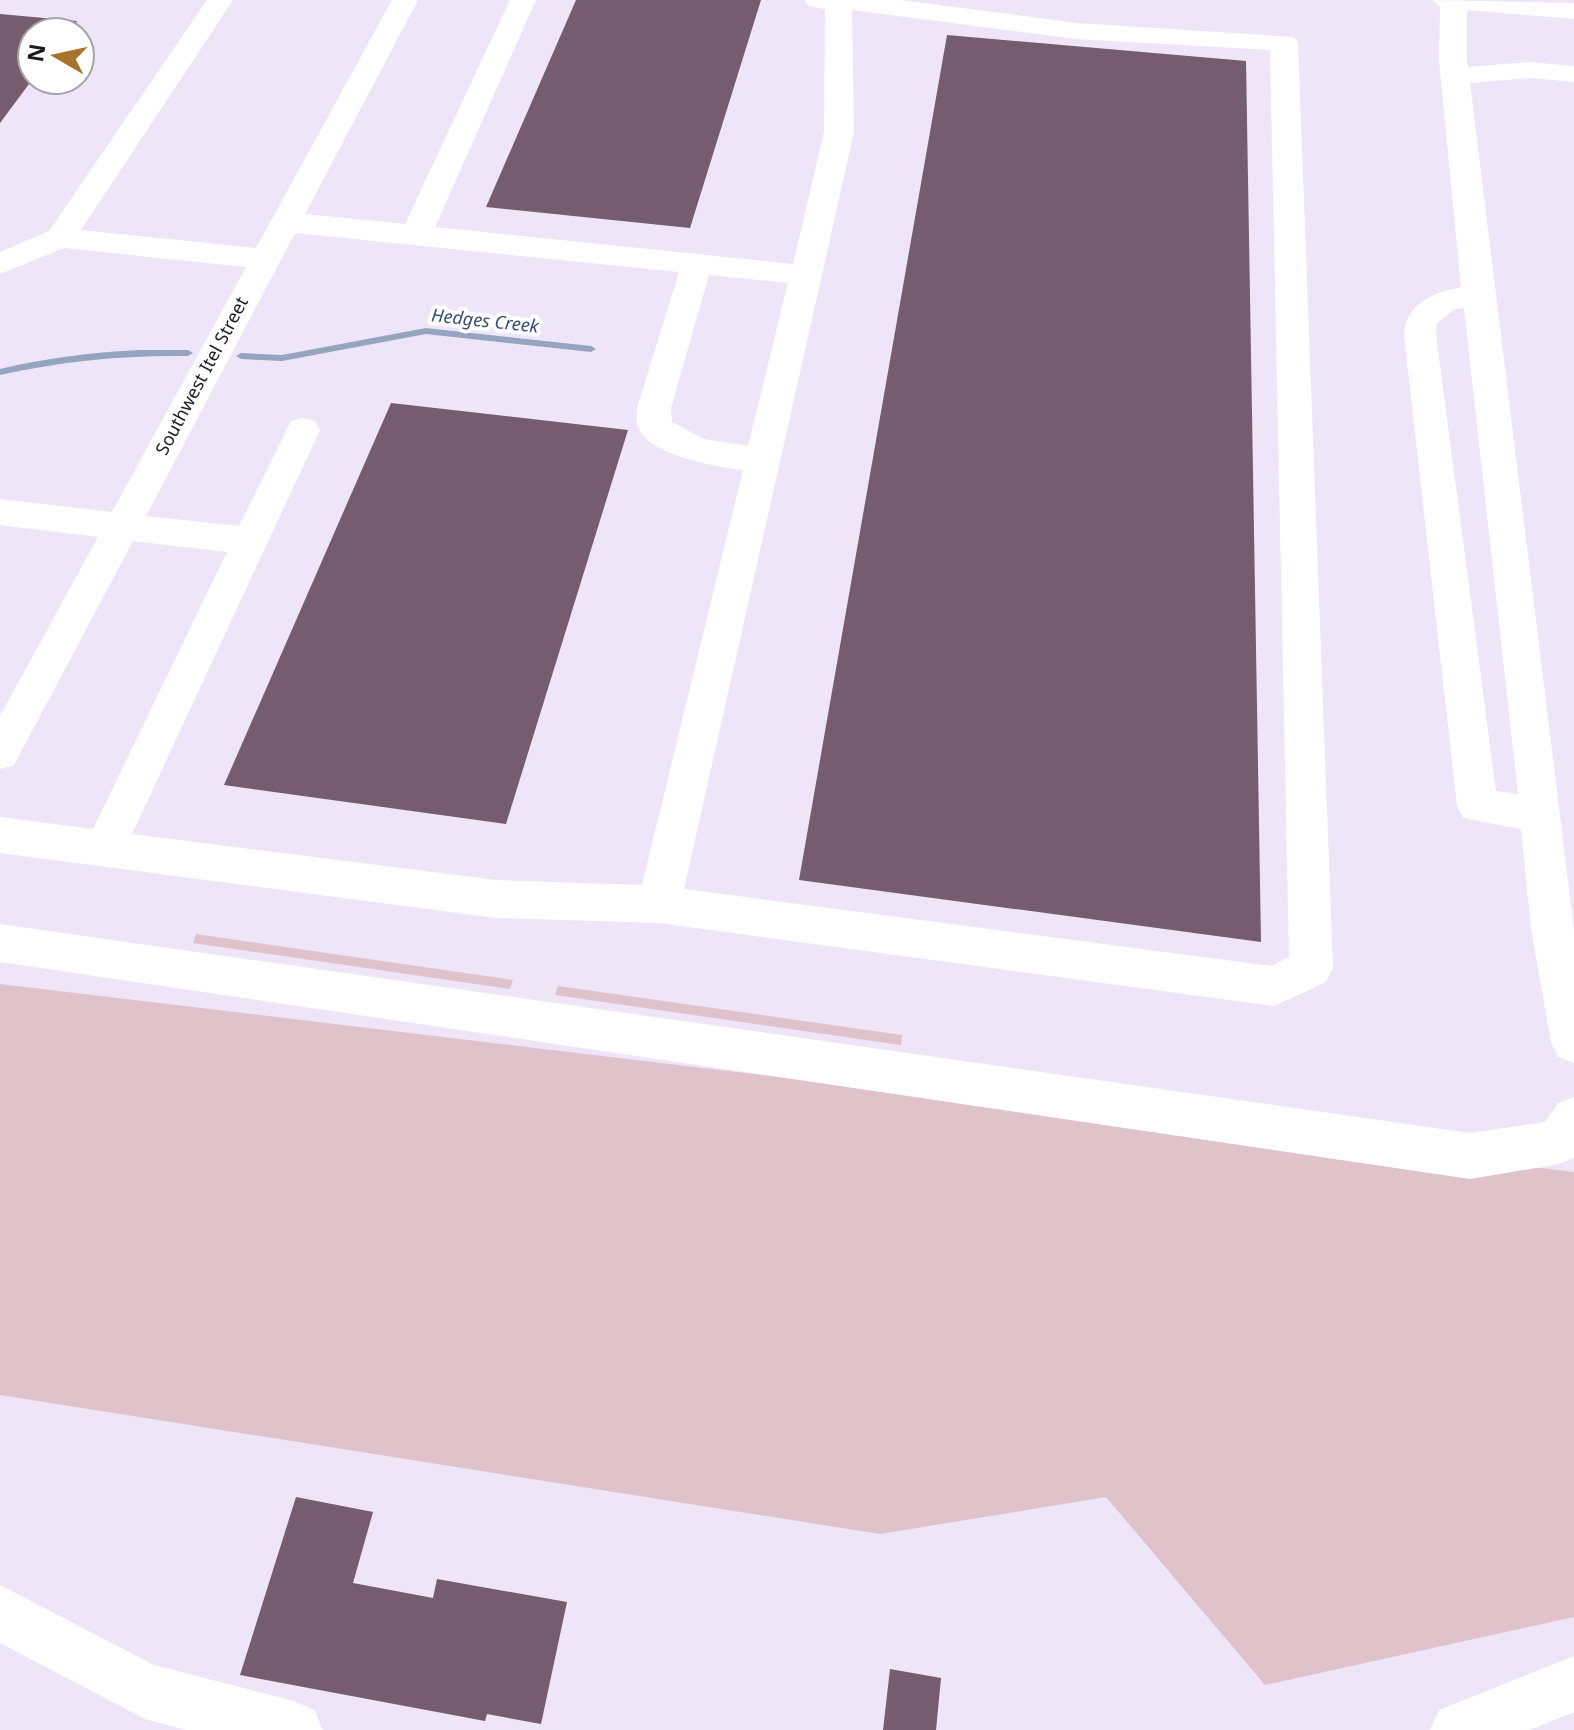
<svg xmlns="http://www.w3.org/2000/svg" width="1574" height="1730" font-family="'Noto Sans',sans-serif">
  <style>
    .green { fill: #dfc2ca }
    .lines { fill: none; stroke-linecap: round; stroke-linejoin: round }
    .stream { fill: #95a5bf; fill-rule: evenodd }
    .building { fill: #755c6f }
    .minor { fill: #fff; fill-rule: evenodd }
    .labels { text-anchor: middle; stroke-width: 8; stroke-linejoin: round; paint-order: stroke }
    .far-water-label { font-size: 18px; font-style: italic; fill: #364d75; stroke: #fff }
    .far-street-label { font-size: 18px; fill: #1e1a21; stroke: #fff }
  </style>
  <rect width="100%" height="100%" fill="#efe5f9"/>
  <!-- green -->
  <path class="green" d="M 196,934 L 513,980 L 510,989 L 193,943 Z
    M 0,984 L 1574,1172 L 1574,1617 L 1265,1685 L 1106,1497 L 880,1534 L 0,1395 Z
    M 558,986 L 902,1035 L 901,1045 L 555,995 Z"/>
  <g class="lines">
    <!-- stream -->
    <path class="stream" d="M 426,328 L 591,346 L 596,349 L 591,352 L 426,334 L 282,361 L 241,359 L 236,356 L 241,353 L 282,355 Z
      M 140,350 L 188,350 L 193,353 L 188,356 C 124,355 62,361 0,375 L 0,369 C 46,358 93,352 140,350 Z"/>
  </g>
  <!-- building -->
  <path class="building" d="M 576,0 L 761,0 L 690,228 L 486,207 Z
    M 0,14 L 77,21 L 69,32 L 32,32 L 32,80 L 0,123 Z
    M 947,35 L 1246,61 L 1261,942 L 799,880 Z
    M 391,403 L 628,430 L 506,824 L 224,785 Z
    M 296,1497 L 373,1512 L 353,1583 L 433,1598 L 437,1579 L 567,1602 L 541,1724 L 487,1714 L 485,1721 L 240,1675 Z
    M 890,1669 L 941,1678 L 936,1730 L 883,1730 Z"/>
  <g class="lines">
    <!-- minor -->
    <path class="minor" d="M 207,0 L 233,0 L 81,230 L 256,248 L 392,0 L 418,0 L 305,214 L 405,224 L 510,0 L 536,0 L 435,227 L 793,264 L 824,132 L 825,9 L 809,6 L 805,0 L 900,0 L 1077,23 L 1294,37 L 1298,43 L 1333,968 L 1326,982 L 1274,1006 L 659,923 L 496,918 L 0,853 L 0,817 L 93,829 L 227,552 L 133,541 L 14,765 L 0,769 L 0,716 L 98,537 L 0,525 L 0,499 L 112,512 L 246,267 L 64,248 L 0,274 L 0,252 L 49,231 ZM 852,10 L 1077,39 L 1270,50 L 1289,957 L 1271,966 L 684,889 L 854,132 ZM 295,233 L 679,272 L 637,408 C 637,414 636,422 638,427 C 647,455 718,467 743,470 L 642,885 L 496,880 L 132,834 L 320,430 L 315,421 L 303,418 L 291,421 L 239,526 L 146,516 ZM 709,275 L 788,283 L 748,446 L 704,439 L 672,422 L 671,408 Z
      M 1433,0 L 1574,3 L 1574,19 L 1467,10 L 1467,60 L 1468,67 L 1530,62 L 1574,66 L 1574,82 L 1530,78 L 1470,83 L 1574,930 L 1574,1063 L 1558,1057 L 1551,1042 L 1531,929 L 1521,829 L 1463,818 L 1457,806 L 1404,335 C 1406,303 1433,293 1461,287 L 1439,60 L 1440,7 ZM 1464,308 L 1518,794 L 1496,791 L 1436,335 L 1437,323 L 1455,309 Z
      M 0,924 L 1470,1133 L 1545,1122 L 1558,1103 L 1574,1097 L 1574,1158 L 1559,1164 L 1470,1179 L 0,962 Z
      M 0,1585 L 154,1665 L 294,1701 L 314,1710 L 323,1730 L 186,1730 L 145,1719 L 0,1643 Z
      M 1574,1656 L 1574,1712 L 1530,1730 L 1430,1730 L 1439,1710 Z"/>
  </g>
  <g class="labels">
    <!-- far-water labels -->
    <g class="far-water-label">
      <text transform="translate(485 321) rotate(6)" y="6">Hedges Creek</text>
    </g>
    <!-- far-street labels -->
    <g class="far-street-label">
      <text transform="translate(202 376) rotate(-62)" y="6">Southwest Itel Street</text>
    </g>
  </g>
  <!-- north arrow -->
  <g transform="translate(56 56) rotate(279)"><circle r="38" fill="#ffffff" stroke="#a5a3a6" stroke-width="2"/>
  <path d="M0-6L14 30L0 20L-14 30Z" fill="#a6742a"/>
  <text y="-12" font-size="22" font-weight="bold" text-anchor="middle" fill="#1e1a21">N</text>
  </g>
</svg>
